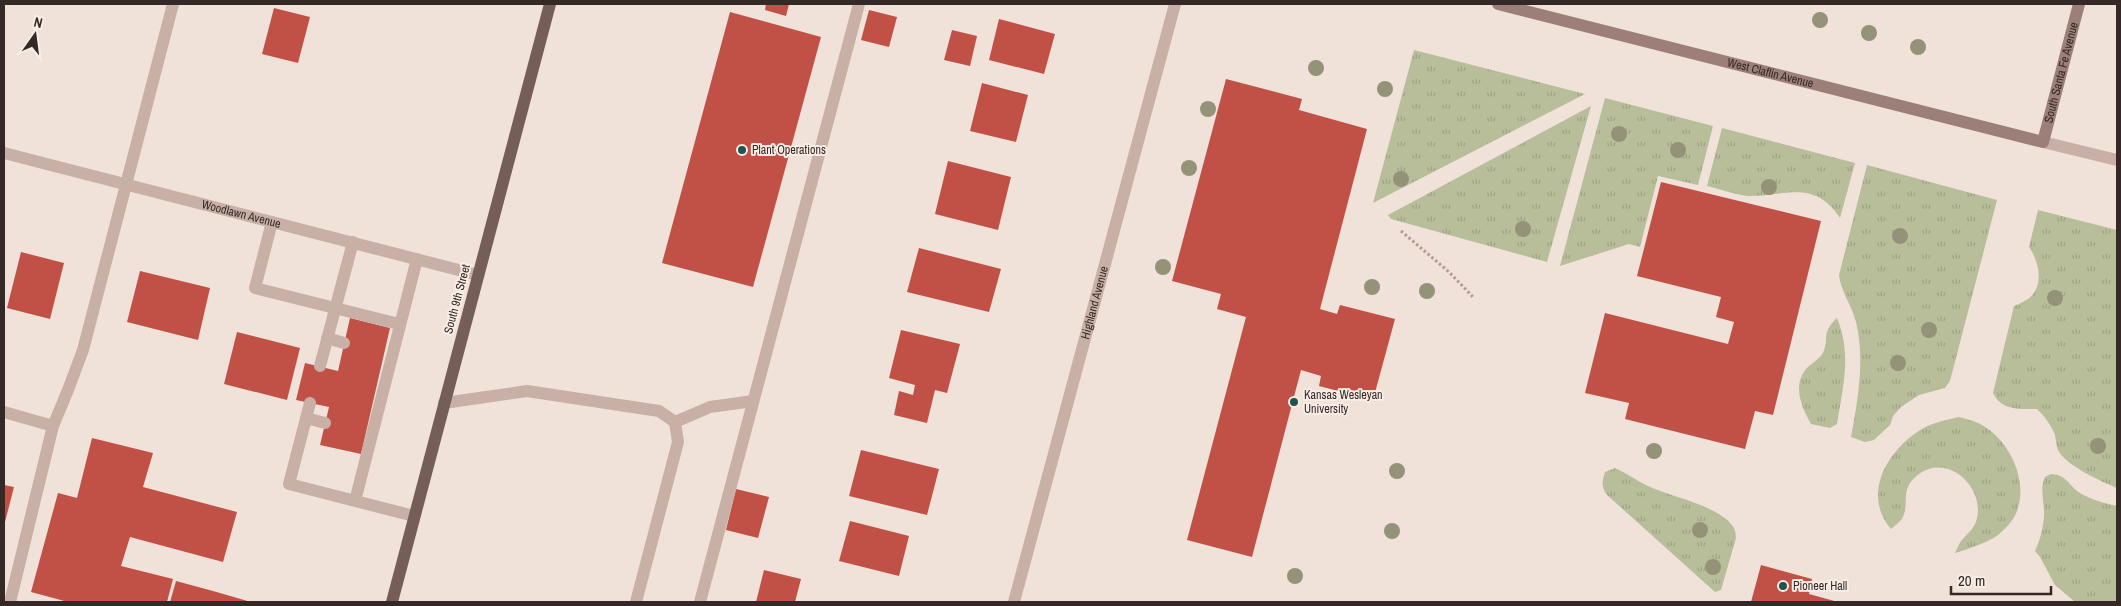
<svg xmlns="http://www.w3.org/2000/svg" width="2121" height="606" font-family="'Archivo Narrow',sans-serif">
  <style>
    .grass { fill: url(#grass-tufts) }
    .building { fill: #c15146 }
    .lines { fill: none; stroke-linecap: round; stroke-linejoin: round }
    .path { stroke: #b39a90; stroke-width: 3; stroke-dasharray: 2.5 2.5; stroke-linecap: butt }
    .service { stroke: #c8b0a6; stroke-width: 12 }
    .minor { stroke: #c8b0a6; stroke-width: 12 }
    .secondary { stroke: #9b7f78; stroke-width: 12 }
    .primary { stroke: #755e58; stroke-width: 12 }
    .tree { fill: #949279 }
    .poi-dot { fill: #1e544f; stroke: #f8ede5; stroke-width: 2 }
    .labels { text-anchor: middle; stroke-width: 4; stroke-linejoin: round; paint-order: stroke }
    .street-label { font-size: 12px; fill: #342927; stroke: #f8ede5 }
    .poi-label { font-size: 12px; fill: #342927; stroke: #f8ede5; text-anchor: start }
  </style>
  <defs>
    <pattern id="grass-tufts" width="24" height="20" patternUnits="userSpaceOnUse" patternTransform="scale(1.25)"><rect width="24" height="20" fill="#b8be9a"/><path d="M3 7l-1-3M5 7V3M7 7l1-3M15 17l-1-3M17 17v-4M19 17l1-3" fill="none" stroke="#9fa385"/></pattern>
  </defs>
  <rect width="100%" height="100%" fill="#f0e2d9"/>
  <!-- grass -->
  <path class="grass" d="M 1414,50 L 1585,94 L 1373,203 Z
    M 1605,98 L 1713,126 L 1698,185 L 1658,176 L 1640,247 L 1629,244 L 1560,266 Z
    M 1591,106 L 1547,262 L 1391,219 L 1388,215 Z
    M 1722,128 L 1855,163 L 1840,218 C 1814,179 1787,196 1749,196 C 1736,195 1720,189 1707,186 Z
    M 1867,165 L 1997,200 L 1950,381 L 1945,388 L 1919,395 L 1901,407 L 1893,416 L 1890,425 L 1874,440 L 1865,442 L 1851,437 C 1858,400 1865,358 1856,322 C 1852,306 1841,292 1839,275 Z
    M 2038,210 L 2117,230 L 2117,488 C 2102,482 2065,465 2058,450 C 2056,446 2056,440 2055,435 C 2051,425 2045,417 2037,409 C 2019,409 2002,411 1993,393 L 2014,306 C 2018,304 2024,302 2028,299 C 2045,286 2039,261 2029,247 Z
    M 1837,318 C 1852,355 1843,386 1837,424 L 1830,428 L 1811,424 C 1802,408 1792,386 1806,369 C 1811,363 1819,360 1823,353 C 1830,338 1820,334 1837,318 Z
    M 1959,417 C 1965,419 1972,420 1978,423 C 2008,437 2029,479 2017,511 C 2014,520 2005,529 1998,535 C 1989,542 1966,550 1955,553 C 1957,549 1959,543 1962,540 C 1968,533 1975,528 1977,518 C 1984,488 1949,453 1919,474 C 1898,490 1911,502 1902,519 C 1899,523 1894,526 1891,529 C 1861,494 1888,449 1922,429 C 1934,422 1947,420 1959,417 Z
    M 1615,468 C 1626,473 1636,480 1646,485 C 1670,497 1714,504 1731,524 C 1735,528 1736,533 1736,538 L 1721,590 L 1715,592 L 1607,495 C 1601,487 1602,481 1605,472 Z
    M 2051,474 C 2066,474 2069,486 2080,493 C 2092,500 2104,503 2117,506 L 2117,602 L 2075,602 L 2055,585 L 2040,557 L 2035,551 C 2040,540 2043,529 2044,516 C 2045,503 2039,489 2045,477 Z"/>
  <!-- building -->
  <path class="building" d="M 766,4 L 789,4 L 786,16 L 765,10 Z
    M 274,8 L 310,17 L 298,63 L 262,54 Z
    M 869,10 L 897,17 L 889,47 L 861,40 Z
    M 730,12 L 821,37 L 753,287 L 662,263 Z
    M 999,19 L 1055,34 L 1044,74 L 989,60 Z
    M 952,30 L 977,36 L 970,66 L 944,60 Z
    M 1226,79 L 1302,99 L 1299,110 L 1367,129 L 1320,309 L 1337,314 L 1340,305 L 1395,319 L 1373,400 L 1319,386 L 1321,376 L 1301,370 L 1252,557 L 1187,540 L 1246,317 L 1217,309 L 1221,294 L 1172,281 Z
    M 982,83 L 1028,95 L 1016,142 L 970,131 Z
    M 948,161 L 1011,177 L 998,230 L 935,214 Z
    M 1661,182 L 1821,221 L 1773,415 L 1755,411 L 1745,449 L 1625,419 L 1629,403 L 1585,393 L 1605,313 L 1728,344 L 1734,322 L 1716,317 L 1721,297 L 1637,276 Z
    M 919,248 L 1001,269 L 989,312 L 907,292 Z
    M 21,252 L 64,263 L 50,319 L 7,308 Z
    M 140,271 L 210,288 L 198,340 L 127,322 Z
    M 350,318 L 390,328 L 361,454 L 320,445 L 329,407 L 296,400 L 305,363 L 338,371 Z
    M 901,330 L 960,344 L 947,393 L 935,390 L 927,423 L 894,415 L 899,391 L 913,395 L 915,385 L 889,378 Z
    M 237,332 L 300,348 L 287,400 L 224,384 Z
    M 92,438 L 153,453 L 143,487 L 237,512 L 223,562 L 130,537 L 121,566 L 173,579 L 167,602 L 68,602 L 31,592 L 58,493 L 77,498 Z
    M 861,450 L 939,469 L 927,515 L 849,496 Z
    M 4,485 L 14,487 L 4,526 Z
    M 736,489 L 769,497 L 758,538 L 726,530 Z
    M 850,521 L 909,536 L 899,576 L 839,561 Z
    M 1761,565 L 1812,579 L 1809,594 L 1838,602 L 1751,602 Z
    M 764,570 L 801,579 L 795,602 L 756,602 Z
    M 176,581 L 213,591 L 251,602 L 170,602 Z"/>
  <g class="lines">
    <!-- path -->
    <path class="path" d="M 1401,231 L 1449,272 L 1474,298"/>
    <!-- service -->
    <path class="service" d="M 272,222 L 255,288 L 399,324
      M 327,338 L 344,343
      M 320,366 L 353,242
      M 310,403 L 289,484 L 414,516
      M 444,403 L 527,391 L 659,411 L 675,422 L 678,442 L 636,602
      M 4,412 L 53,426
      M 306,418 L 325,423
      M 675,422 L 710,407 L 753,401
      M 355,501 L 417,259
      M 10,602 L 53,426 L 68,390 L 83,350 L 173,4
      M 700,602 L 859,4"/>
    <!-- minor -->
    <g class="minor">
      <path d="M 2043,142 L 2117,160"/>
      <path id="s1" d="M 4,153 L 478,275"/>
      <path id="s2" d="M 1014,602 L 1175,4"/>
    </g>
    <!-- secondary -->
    <path class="secondary" id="s3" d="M 1498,4 L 2043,142 L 2079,4"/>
    <!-- primary -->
    <path class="primary" d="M 392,602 L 550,4"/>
  </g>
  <!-- trees -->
  <g class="tree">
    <circle cx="1820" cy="20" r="8"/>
    <circle cx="1869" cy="33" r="8"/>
    <circle cx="1918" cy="47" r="8"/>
    <circle cx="1316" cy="68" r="8"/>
    <circle cx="1385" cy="89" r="8"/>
    <circle cx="1208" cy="109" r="8"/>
    <circle cx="1619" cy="134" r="8"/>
    <circle cx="1678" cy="150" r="8"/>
    <circle cx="1189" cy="168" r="8"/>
    <circle cx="1401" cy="179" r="8"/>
    <circle cx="1769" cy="187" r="8"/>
    <circle cx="1523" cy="229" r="8"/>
    <circle cx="1900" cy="236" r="8"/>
    <circle cx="1163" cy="267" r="8"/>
    <circle cx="1372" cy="287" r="8"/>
    <circle cx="1427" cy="291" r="8"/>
    <circle cx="2055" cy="298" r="8"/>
    <circle cx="1929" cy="330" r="8"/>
    <circle cx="1898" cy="363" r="8"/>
    <circle cx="2098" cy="446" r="8"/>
    <circle cx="1654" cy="451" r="8"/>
    <circle cx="1397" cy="471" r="8"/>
    <circle cx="1700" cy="530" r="8"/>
    <circle cx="1392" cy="531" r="8"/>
    <circle cx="1713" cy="567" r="8"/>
    <circle cx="1295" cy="576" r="8"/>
  </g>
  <!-- markers -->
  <g class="poi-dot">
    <circle cx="742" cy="150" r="5"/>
    <circle cx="1294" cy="402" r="5"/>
    <circle cx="1783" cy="586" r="5"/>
  </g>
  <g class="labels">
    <!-- street labels -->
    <g class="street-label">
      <text dy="4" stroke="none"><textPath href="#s3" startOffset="281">West Claflin Avenue</textPath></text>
      <text dy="4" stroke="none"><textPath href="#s3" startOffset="634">South Santa Fe Avenue</textPath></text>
      <text dy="4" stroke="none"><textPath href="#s1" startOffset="245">Woodlawn Avenue</textPath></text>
      <text transform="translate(457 299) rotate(-75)" y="4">South 9th Street</text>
      <text dy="4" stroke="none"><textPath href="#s2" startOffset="310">Highland Avenue</textPath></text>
    </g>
    <!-- poi labels -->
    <g class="poi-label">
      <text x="752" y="154">Plant Operations</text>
      <text x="1304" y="399">Kansas Wesleyan<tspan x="1304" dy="14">University</tspan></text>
      <text x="1793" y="590">Pioneer Hall</text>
    </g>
  </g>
  <!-- border -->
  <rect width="2121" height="606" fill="none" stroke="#342927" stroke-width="10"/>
  <!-- north arrow -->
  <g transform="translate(35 35) rotate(14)" stroke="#f8ede5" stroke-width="4" paint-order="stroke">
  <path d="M0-4L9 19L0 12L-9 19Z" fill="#342927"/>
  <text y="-8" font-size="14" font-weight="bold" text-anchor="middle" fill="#342927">N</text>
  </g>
  <!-- scale -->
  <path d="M1951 586v8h100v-8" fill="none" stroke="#342927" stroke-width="2.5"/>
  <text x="1958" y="586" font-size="15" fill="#342927" stroke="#f8ede5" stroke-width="4" paint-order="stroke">20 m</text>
</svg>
